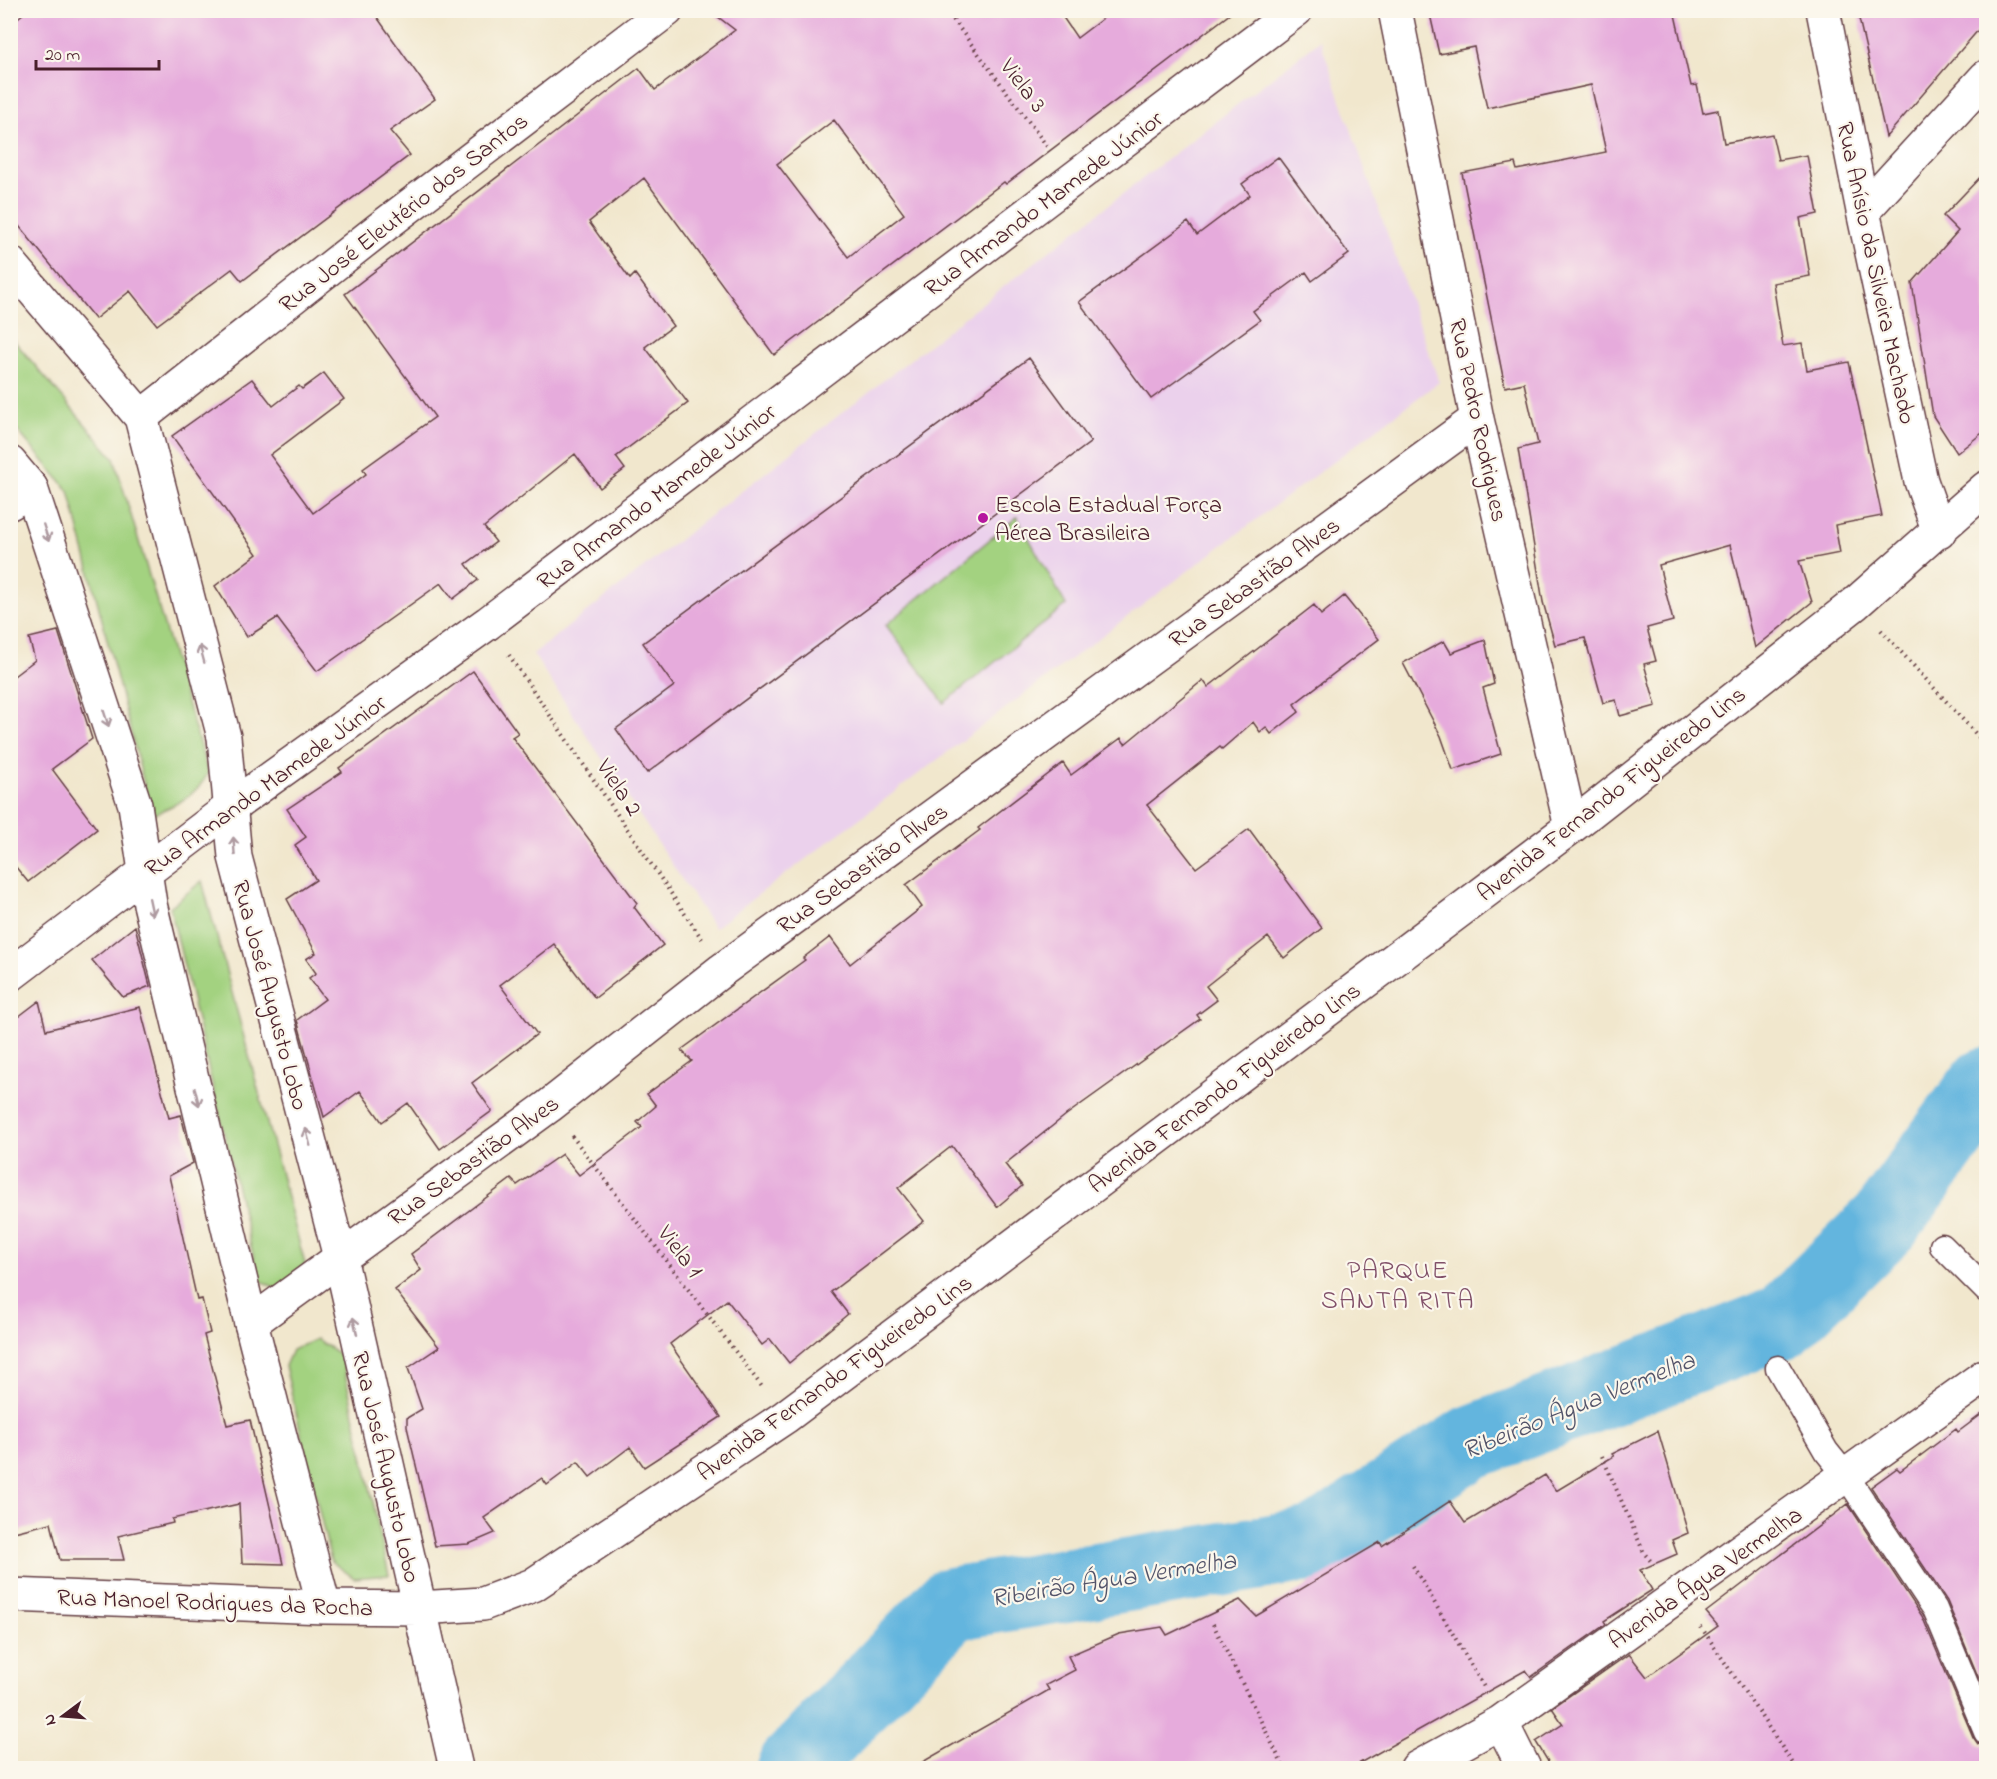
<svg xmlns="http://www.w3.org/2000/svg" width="1997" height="1779" font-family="'Indie Flower',sans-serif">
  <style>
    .built { fill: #ebd1ec }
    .green { fill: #a3d280; stroke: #767856; stroke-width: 1.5 }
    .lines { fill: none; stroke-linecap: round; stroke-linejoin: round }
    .river { stroke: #63b5de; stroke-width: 74 }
    .building { fill: #e6abdc; fill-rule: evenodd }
    .service-casing { stroke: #633d43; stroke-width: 27 }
    .minor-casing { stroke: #633d43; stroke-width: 36 }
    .tertiary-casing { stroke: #633d43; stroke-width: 36 }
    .path { stroke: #633d43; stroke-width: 4; stroke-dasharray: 1.5 4.5; stroke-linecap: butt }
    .service { stroke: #fff; stroke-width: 24 }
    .minor { stroke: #fff; stroke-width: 33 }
    .tertiary { stroke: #fff; stroke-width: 33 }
    .oneway { stroke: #ae9aa0 }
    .poi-dot { fill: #b5179e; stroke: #fbf7ec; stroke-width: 2 }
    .labels { text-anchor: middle; stroke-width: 4.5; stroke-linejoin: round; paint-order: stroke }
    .street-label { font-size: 24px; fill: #4a1f2b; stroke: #fbf7ec }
    .poi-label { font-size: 24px; fill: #4a1f2b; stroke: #fbf7ec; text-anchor: start }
    .neighbourhood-label { font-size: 26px; letter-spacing: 1.5px; fill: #815069; stroke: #fbf7ec }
    .water-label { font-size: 26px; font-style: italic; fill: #53546a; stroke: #fbf7ec }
  </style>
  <rect width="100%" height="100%" fill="#fbf7ec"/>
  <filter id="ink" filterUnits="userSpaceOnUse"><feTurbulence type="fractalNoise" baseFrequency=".0167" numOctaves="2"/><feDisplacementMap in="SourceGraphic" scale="12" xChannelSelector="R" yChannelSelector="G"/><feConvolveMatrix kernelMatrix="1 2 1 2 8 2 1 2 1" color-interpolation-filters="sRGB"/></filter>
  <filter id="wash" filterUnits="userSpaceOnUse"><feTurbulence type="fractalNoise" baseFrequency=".008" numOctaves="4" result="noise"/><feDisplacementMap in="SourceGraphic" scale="24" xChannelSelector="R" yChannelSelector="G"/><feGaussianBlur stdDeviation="1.35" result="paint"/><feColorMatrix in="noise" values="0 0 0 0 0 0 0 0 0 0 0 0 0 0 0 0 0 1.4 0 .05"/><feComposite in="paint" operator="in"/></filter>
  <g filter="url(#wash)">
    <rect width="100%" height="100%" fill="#f1e7cd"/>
    <!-- built -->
    <path class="built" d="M 1320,40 L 1439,382 L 714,928 L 533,654 Z"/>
    <!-- green -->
    <path class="green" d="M 10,336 L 114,458 L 208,773 C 197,796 175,805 152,815 L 69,491 L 11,423 Z
      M 1017,517 L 1066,605 L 944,703 L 886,625 Z
      M 202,881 L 305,1264 L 282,1291 L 259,1280 L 170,907 Z
      M 316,1339 L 341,1355 L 389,1575 L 354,1578 L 331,1561 L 285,1366 L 292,1350 Z"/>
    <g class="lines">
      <!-- river -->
      <path class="river" d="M 793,1768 L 951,1604 L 1314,1544 L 1470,1443 L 1782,1322 L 1885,1222 L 1986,1084"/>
    </g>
    <g id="blocks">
      <!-- building -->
      <path class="building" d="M 28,10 L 372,10 L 435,99 L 390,131 L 410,155 L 242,281 L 232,269 L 157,325 L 130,291 L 95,319 L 10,215 L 10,24 Z
        M 709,10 L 1058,10 L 1077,38 L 1114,10 L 1235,10 L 1006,184 L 1004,182 L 774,355 L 644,178 L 589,222 L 630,279 L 635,274 L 673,326 L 645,347 L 688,403 L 616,457 L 625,469 L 600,488 L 575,454 L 484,527 L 496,542 L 466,564 L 478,580 L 453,599 L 441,583 L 317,671 L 277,618 L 247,637 L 215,586 L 257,554 L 172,436 L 252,379 L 273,406 L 299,386 L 302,389 L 324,373 L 344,399 L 270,455 L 313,513 L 366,474 L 363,469 L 435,417 L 345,294 L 639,68 L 655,90 L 735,30 ZM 834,120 L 904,214 L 848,257 L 777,164 Z
        M 1429,10 L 1674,10 L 1691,86 L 1697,85 L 1703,113 L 1718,110 L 1724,143 L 1772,134 L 1778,160 L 1807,155 L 1818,214 L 1800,218 L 1810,276 L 1773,283 L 1783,346 L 1802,343 L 1807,370 L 1849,362 L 1882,516 L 1835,525 L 1840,553 L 1799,561 L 1812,602 L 1755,648 L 1730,545 L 1659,565 L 1673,621 L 1647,628 L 1656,661 L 1644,664 L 1656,706 L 1620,716 L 1616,700 L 1603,703 L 1585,638 L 1555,645 L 1543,602 L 1518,449 L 1538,444 L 1524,383 L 1505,387 L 1462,173 L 1515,163 L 1517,170 L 1606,152 L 1591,85 L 1487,108 L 1474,47 L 1439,54 Z
        M 1857,10 L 1986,10 L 1986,21 L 1886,137 Z
        M 1278,157 L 1349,254 L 1312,281 L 1306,272 L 1253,311 L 1260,320 L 1151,399 L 1079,302 L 1188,222 L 1197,235 L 1250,195 L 1242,184 Z
        M 1986,171 L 1986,430 L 1957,453 L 1933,416 L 1912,283 L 1958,231 L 1943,216 Z
        M 1029,358 L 1091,442 L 647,773 L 616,729 L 674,686 L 643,643 Z
        M 1344,596 L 1379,639 L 1294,704 L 1299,712 L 1271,734 L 1266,727 L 1260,732 L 1253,722 L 1222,749 L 1220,747 L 1147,805 L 1196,868 L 1249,829 L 1322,928 L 1284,958 L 1268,937 L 1206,986 L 1217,1000 L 1197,1015 L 1200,1019 L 1066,1115 L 1005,1164 L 1022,1186 L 997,1207 L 952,1146 L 898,1188 L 924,1221 L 831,1292 L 848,1314 L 789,1363 L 770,1339 L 762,1345 L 727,1300 L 670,1344 L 721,1417 L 644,1467 L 630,1447 L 590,1477 L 578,1462 L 547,1485 L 542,1478 L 484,1518 L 495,1533 L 469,1544 L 435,1546 L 407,1427 L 407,1418 L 422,1409 L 408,1368 L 439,1347 L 395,1290 L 421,1270 L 411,1254 L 511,1179 L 517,1185 L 562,1154 L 579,1175 L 642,1127 L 637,1122 L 656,1106 L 647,1094 L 692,1061 L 681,1050 L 805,960 L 803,958 L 830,937 L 850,964 L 922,907 L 906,885 L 980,830 L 978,828 L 1063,763 L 1071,775 L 1121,738 L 1125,744 L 1203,680 L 1208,687 L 1314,605 L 1321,615 Z
        M 58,631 L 92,739 L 52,769 L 97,829 L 28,882 L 10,860 L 10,679 L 35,660 L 29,638 Z
        M 1485,640 L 1494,684 L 1483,688 L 1501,754 L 1453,770 L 1441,736 L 1403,663 L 1444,641 L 1451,653 Z
        M 473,671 L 518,733 L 512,737 L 637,903 L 634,907 L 663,945 L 595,998 L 554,944 L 500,985 L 537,1034 L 472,1083 L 492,1111 L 440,1149 L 408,1103 L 382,1122 L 360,1091 L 324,1117 L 297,1020 L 325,999 L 309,978 L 316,973 L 306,959 L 316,953 L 287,899 L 316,880 L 295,845 L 306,837 L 287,809 L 342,772 L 339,768 Z
        M 135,926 L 150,986 L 123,997 L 92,960 Z
        M 39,1001 L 46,1030 L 140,1007 L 169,1118 L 181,1115 L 193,1163 L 169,1176 L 197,1300 L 202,1299 L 210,1333 L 204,1335 L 227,1425 L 250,1420 L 283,1564 L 242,1563 L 239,1504 L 172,1519 L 173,1523 L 118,1536 L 124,1560 L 60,1560 L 51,1523 L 10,1533 L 10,1023 Z
        M 1986,1411 L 1986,1696 L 1947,1601 L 1871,1487 L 1897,1468 L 1900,1471 L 1956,1429 L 1958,1432 Z
        M 1658,1431 L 1688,1533 L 1672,1540 L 1677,1554 L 1640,1570 L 1652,1590 L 1604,1621 L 1606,1624 L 1531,1677 L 1526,1670 L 1351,1768 L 912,1768 L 1049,1690 L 1046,1685 L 1075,1670 L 1068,1656 L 1119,1634 L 1162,1627 L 1167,1635 L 1240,1600 L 1256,1616 L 1380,1542 L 1382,1546 L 1450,1501 L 1465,1523 L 1545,1475 L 1556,1491 L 1614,1456 L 1612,1454 Z
        M 1848,1504 L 1922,1616 L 1973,1737 L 1978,1744 L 1986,1746 L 1986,1768 L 1552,1768 L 1536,1742 L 1563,1724 L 1552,1708 L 1629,1654 L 1647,1677 L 1718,1626 L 1706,1612 Z"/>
    </g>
  </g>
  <g filter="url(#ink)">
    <use href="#blocks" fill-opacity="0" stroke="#633d43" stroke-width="1.5"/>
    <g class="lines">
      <!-- service casing -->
      <g class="service-casing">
        <path id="service" d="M 1942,1246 L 1986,1290
          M 1778,1368 L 1826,1451 L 1847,1477 L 1935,1609 L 1986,1732"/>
      </g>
      <!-- minor casing -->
      <g class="minor-casing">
        <path id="minor" d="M 1395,10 L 1477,419 L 1571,827
          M 1823,10 L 1863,211 L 1921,481 L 1939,532
          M 1863,211 L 1986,77
          M 141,417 L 378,230 L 667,10
          M 10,503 L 31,488
          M 10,975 L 231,807 L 488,623 L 1296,10
          M 251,1323 L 549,1106 L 722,970 L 1477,419
          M 419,1608 L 483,1604 L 533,1585 L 785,1417 L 1571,827 L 1856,603 L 1986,488
          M 1501,1722 L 1524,1768
          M 1417,1768 L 1501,1722 L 1986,1375"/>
      </g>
      <!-- tertiary casing -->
      <g class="tertiary-casing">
        <path id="tertiary" d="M 10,263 L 141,417 L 224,737 L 235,857 L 340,1257 L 456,1768
          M 10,463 L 31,488 L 135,805 L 150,904 L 251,1323 L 324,1607
          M 10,1595 L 324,1607 L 419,1608"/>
      </g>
      <!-- path -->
      <path class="path" d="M 946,10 L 1049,149
        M 1881,630 L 1986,745
        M 509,655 L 702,939
        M 572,1136 L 763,1388
        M 1602,1456 L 1644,1553 L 1655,1566
        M 1413,1566 L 1484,1687
        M 1213,1624 L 1284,1768
        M 1701,1627 L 1796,1768"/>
      <!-- service -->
      <use href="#service" class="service"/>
      <!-- minor -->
      <use href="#minor" class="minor"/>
      <!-- tertiary -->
      <use href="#tertiary" class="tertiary"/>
    </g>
    <!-- one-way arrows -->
    <defs><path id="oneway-shaft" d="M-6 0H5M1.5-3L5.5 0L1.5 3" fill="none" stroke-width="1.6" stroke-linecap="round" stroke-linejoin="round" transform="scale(1.5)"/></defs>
    <g class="oneway">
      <use href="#oneway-shaft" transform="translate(46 533) rotate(72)"/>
      <use href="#oneway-shaft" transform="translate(202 654) rotate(-105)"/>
      <use href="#oneway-shaft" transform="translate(106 718) rotate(72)"/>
      <use href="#oneway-shaft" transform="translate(234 846) rotate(-94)"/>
      <use href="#oneway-shaft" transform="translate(151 907) rotate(78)"/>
      <use href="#oneway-shaft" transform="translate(197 1097) rotate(76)"/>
      <use href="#oneway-shaft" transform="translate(308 1137) rotate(-105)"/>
      <use href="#oneway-shaft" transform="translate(355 1326) rotate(-103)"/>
    </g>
  </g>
  <!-- markers -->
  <circle class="poi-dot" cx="983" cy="518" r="6"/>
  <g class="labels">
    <!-- street labels -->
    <g class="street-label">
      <text transform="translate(1024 85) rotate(53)" y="8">Viela 3</text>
      <text transform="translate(1043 203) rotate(-37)" y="8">Rua Armando Mamede Júnior</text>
      <text transform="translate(403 212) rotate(-38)" y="8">Rua José Eleutério dos Santos</text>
      <text transform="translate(1877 273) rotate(78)" y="8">Rua Anísio da Silveira Machado</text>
      <text transform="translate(1479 420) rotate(78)" y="8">Rua Pedro Rodrigues</text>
      <text transform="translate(656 496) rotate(-37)" y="8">Rua Armando Mamede Júnior</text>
      <text transform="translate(1254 582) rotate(-36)" y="8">Rua Sebastião Alves</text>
      <text transform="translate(265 785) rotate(-36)" y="8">Rua Armando Mamede Júnior</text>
      <text transform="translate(620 787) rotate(56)" y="8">Viela 2</text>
      <text transform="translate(1611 793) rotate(-38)" y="8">Avenida Fernando Figueiredo Lins</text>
      <text transform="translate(862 868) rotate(-36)" y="8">Rua Sebastião Alves</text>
      <text transform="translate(271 995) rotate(75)" y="8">Rua José Augusto Lobo</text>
      <text transform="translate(1224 1087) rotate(-37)" y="8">Avenida Fernando Figueiredo Lins</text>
      <text transform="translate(473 1160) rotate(-36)" y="8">Rua Sebastião Alves</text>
      <text transform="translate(681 1251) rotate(53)" y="8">Viela 1</text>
      <text transform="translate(834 1377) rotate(-36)" y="8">Avenida Fernando Figueiredo Lins</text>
      <text transform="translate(387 1467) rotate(77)" y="8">Rua José Augusto Lobo</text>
      <text transform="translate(1705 1577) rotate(-35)" y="8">Avenida Água Vermelha</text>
      <text transform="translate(215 1602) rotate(2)" y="8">Rua Manoel Rodrigues da Rocha</text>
    </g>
    <!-- poi labels -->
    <g class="poi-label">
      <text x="995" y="512">Escola Estadual Força<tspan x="995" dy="28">Aérea Brasileira</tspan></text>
    </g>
    <!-- neighbourhood labels -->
    <g class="neighbourhood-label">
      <text x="1398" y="1278">PARQUE<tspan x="1398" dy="30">SANTA RITA</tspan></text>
    </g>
    <!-- water labels -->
    <g class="water-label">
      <text transform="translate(1578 1404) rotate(-22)" y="9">Ribeirão Água Vermelha</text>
      <text transform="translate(1113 1578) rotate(-9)" y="9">Ribeirão Água Vermelha</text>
    </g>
  </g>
  <!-- margin -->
  <rect width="1997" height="1779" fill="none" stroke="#fbf7ec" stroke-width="36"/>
  <!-- north arrow -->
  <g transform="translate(63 1716) rotate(254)" stroke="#fbf7ec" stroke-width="4.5" paint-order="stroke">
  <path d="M0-4.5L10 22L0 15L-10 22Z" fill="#4a1f2b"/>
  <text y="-9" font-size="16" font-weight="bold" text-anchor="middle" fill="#4a1f2b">N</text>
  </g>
  <!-- scale -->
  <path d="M36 60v9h123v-9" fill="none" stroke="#4a1f2b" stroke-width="3"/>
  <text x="45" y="60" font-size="18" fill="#4a1f2b" stroke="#fbf7ec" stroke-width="4.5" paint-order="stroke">20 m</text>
</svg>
